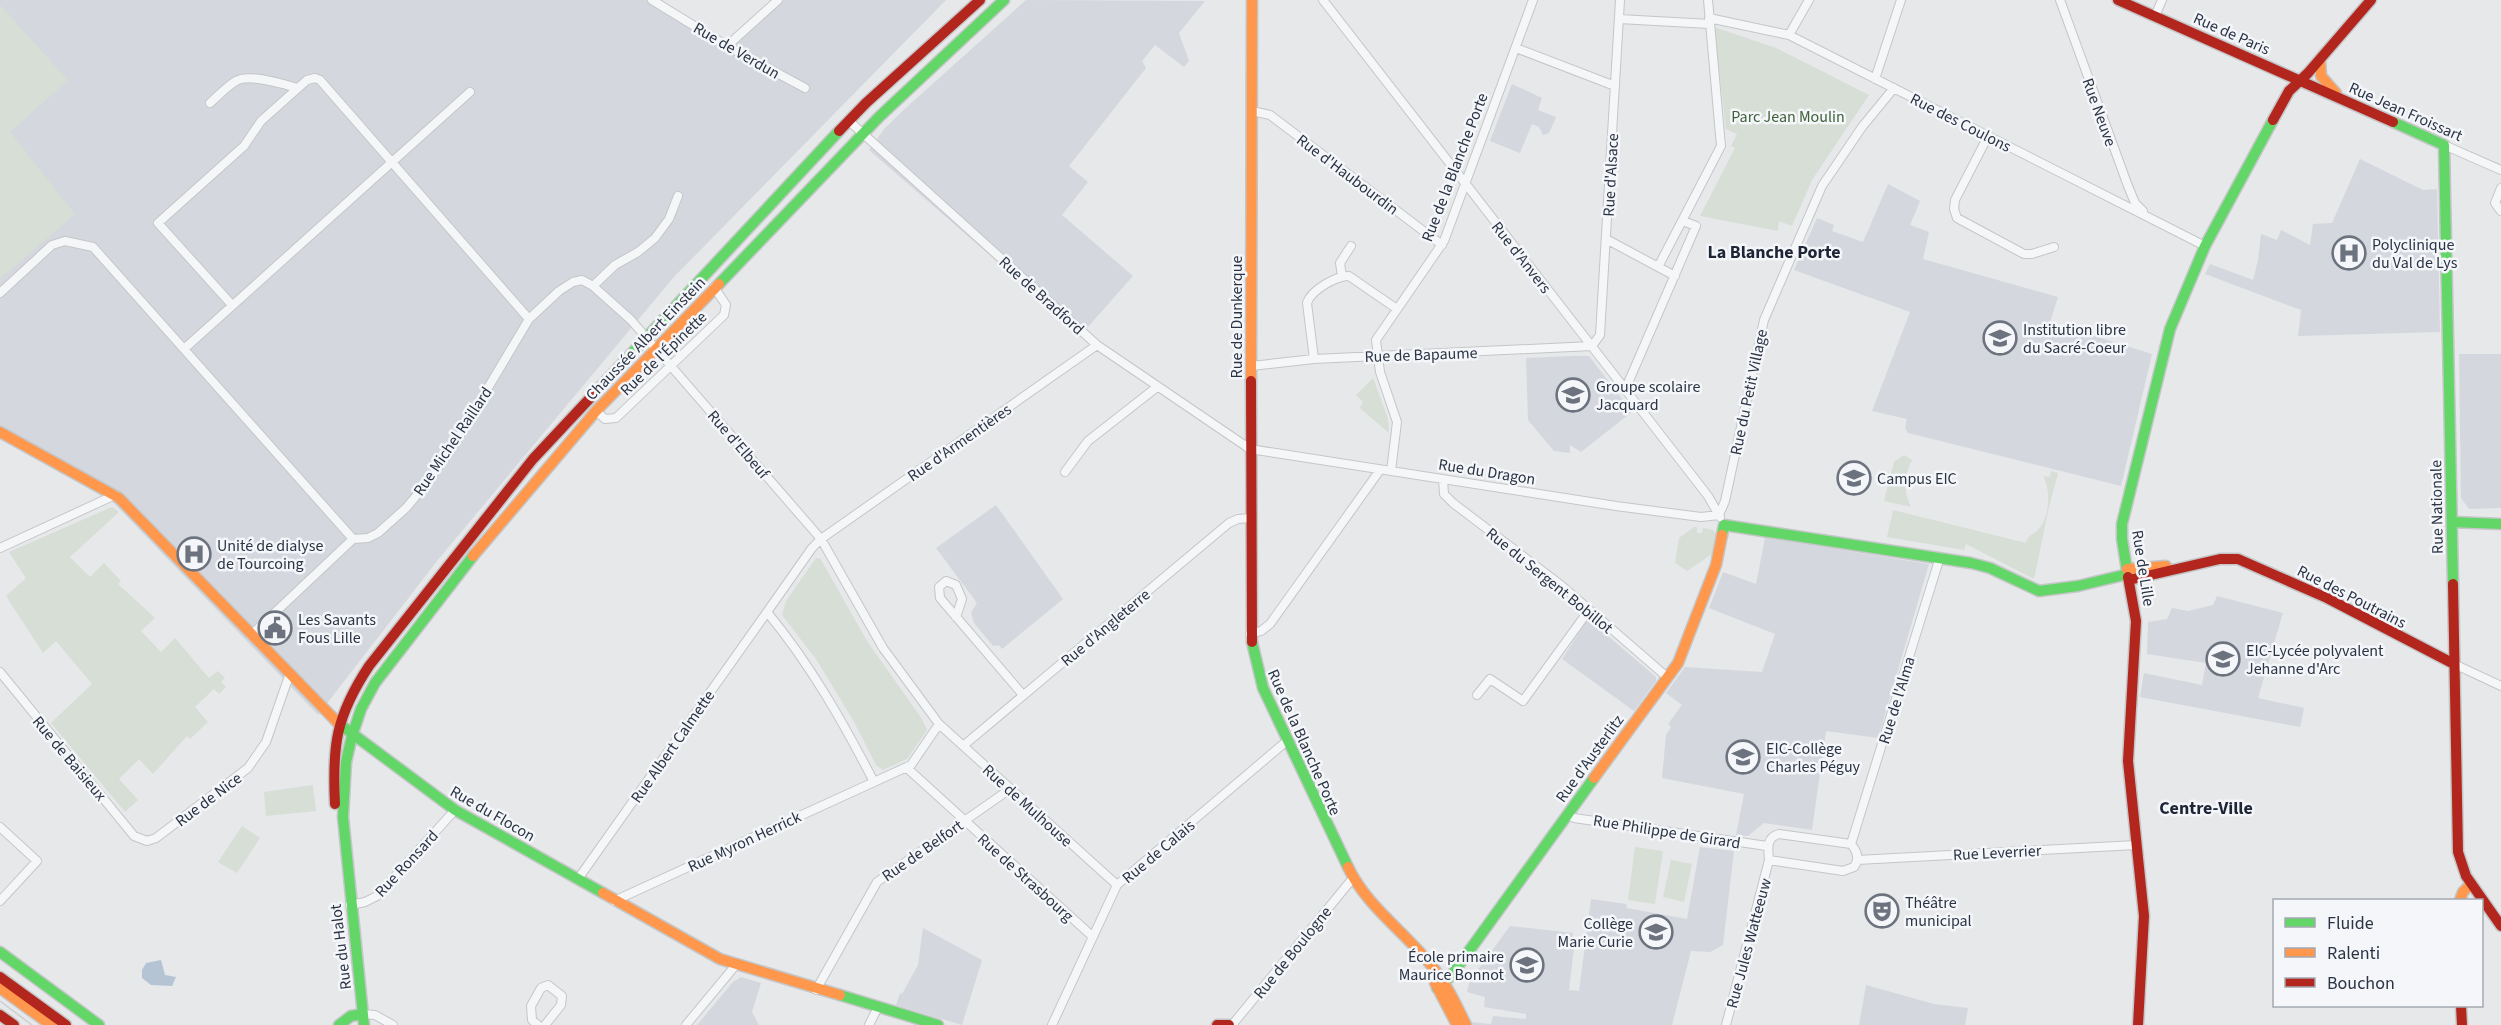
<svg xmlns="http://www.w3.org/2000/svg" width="2501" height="1025" font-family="'Source Sans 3',sans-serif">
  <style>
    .built { fill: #d4d7dd }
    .green { fill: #d6ded6 }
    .water { fill: #b4c4d5 }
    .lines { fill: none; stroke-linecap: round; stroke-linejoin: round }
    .street-casing { stroke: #c4c6c8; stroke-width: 10 }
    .fast-casing { stroke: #c4c6c8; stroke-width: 13 }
    .slow-casing { stroke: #c4c6c8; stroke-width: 13 }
    .jam-casing { stroke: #c4c6c8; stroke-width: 13 }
    .street { stroke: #f5f6f7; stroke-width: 8 }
    .fast { stroke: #63d668; stroke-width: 10 }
    .slow { stroke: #ff974d; stroke-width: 10 }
    .jam { stroke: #b3261e; stroke-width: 10 }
    .tram { stroke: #cecfd2; stroke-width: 1.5 }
    .labels { text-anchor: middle; stroke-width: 5; stroke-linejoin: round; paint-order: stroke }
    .street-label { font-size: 16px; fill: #2b3445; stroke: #f4f6f9 }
    .park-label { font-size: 16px; fill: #3f6138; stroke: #f4f6f9 }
    .poi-label { font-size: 16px; fill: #2b3445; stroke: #f4f6f9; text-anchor: start }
    .neighbourhood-label { font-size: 18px; font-weight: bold; fill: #1d2536; stroke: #f4f6f9 }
  </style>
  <rect width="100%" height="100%" fill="#e6e8ea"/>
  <!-- built -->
  <path class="built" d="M 0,0 L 646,0 L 734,45 L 784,0 L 946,0 L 673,278 L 437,561 L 318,715 L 108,497 L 0,429 Z
    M 1026,0 L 1205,1 L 1179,33 L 1189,61 L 1184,67 L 1155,45 L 1142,61 L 1146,68 L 1069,166 L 1088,182 L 1062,215 L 1133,276 L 1079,337 L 1023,284 L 869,150 L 885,128 L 908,106 Z
    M 1512,84 L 1542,98 L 1538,110 L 1556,117 L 1549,133 L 1543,135 L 1539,127 L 1532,124 L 1520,153 L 1490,141 Z
    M 2360,159 L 2423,190 L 2437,189 L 2440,332 L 2298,336 L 2301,310 L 2205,274 L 2210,264 L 2253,280 L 2258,260 L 2261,234 L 2277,240 L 2281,230 L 2310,245 L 2313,224 L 2332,223 Z
    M 1888,184 L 1920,201 L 1910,225 L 1929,232 L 1923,259 L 2058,297 L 2050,322 L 2152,354 L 2121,486 L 1908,433 L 1905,428 L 1907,419 L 1872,411 L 1910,312 L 1794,270 L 1817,218 L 1834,225 L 1832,231 L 1863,242 Z
    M 2459,354 L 2501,354 L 2501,508 L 2469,509 L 2461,498 Z
    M 1572,356 L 1589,356 L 1632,412 L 1581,452 L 1570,445 L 1570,453 L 1554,451 L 1528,420 L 1526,358 Z
    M 996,505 L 1063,599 L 1002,649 L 999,645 L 993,646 L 974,623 L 971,613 L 977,603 L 936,548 Z
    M 1765,538 L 1929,564 L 1878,738 L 1826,731 L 1812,830 L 1764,823 L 1748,836 L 1736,835 L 1744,794 L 1662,778 L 1666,735 L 1671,727 L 1668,724 L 1682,705 L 1666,693 L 1685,667 L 1762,672 L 1775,634 L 1709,608 L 1723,572 L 1756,584 Z
    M 2217,596 L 2283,613 L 2258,698 L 2304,708 L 2300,727 L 2140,697 L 2144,673 L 2202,685 L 2206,663 L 2147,654 L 2148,622 L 2167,619 L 2172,608 L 2188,611 L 2213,605 Z
    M 1588,619 L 1656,677 L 1656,681 L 1634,711 L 1562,659 Z
    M 1700,847 L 1734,851 L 1723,945 L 1710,952 L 1691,951 L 1672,1025 L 1472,1025 L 1470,1022 L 1491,1024 L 1493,1016 L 1526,1019 L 1526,1014 L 1484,1007 L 1485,997 L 1467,992 L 1469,982 L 1510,926 L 1573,933 L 1572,947 L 1574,948 L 1569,990 L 1579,991 L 1591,899 L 1626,904 L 1627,908 L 1687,919 Z
    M 923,928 L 982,960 L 962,1025 L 896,1005 L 900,993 L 902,994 L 918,965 Z
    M 741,977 L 761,983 L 752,1012 L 759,1025 L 697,1025 L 733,982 Z
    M 1866,985 L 1934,1004 L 1968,1008 L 1965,1025 L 1859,1025 Z"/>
  <!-- green -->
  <path class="green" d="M 0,5 L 68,80 L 10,132 L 75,214 L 0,279 Z
    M 1714,27 L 1776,48 L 1869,95 L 1812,180 L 1792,226 L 1779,221 L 1778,231 L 1700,216 L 1735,148 L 1731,146 L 1737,134 L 1726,129 Z
    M 1373,378 L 1388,419 L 1389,433 L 1360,408 L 1363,402 L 1356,395 Z
    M 1904,455 L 1912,460 C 1904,475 1903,491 1911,507 L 1884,501 L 1894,462 Z
    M 2051,471 L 2058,473 L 2049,507 L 2034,579 L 1966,544 L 1964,550 L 1887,537 L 1893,510 L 2026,543 C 2028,535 2032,535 2038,530 C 2050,517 2051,489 2043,476 L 2050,477 Z
    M 112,507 L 119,512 L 70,557 L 90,577 L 104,563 L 121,581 L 118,584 L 155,618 L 141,631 L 161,652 L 175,638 L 209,678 L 218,671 L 225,678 L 221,682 L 226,687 L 219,694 L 214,689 L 195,707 L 208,722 L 190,739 L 187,736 L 153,774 L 139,759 L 119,779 L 138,800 L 125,812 L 51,723 L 92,684 L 56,641 L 43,653 L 6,596 L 26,578 L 9,552 Z
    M 1694,527 L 1697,527 L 1697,533 L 1702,533 L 1703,528 L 1713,530 L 1719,538 L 1712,554 L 1687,571 L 1675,563 L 1679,538 Z
    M 816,558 L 820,558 L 867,641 L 922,719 L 927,730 L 907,759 L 883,770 L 876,765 L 853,720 L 816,659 L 782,615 L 786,601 Z
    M 313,785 L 316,811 L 266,816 L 264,792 Z
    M 242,826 L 260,838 L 237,873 L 218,862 Z
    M 1635,847 L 1663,851 L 1655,904 L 1628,900 Z
    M 1671,860 L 1692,864 L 1684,902 L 1663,897 Z"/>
  <!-- water -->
  <path class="water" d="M 161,960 L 165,975 L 176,977 L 172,986 L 151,985 L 142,978 L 142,970 L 146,963 Z"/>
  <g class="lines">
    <!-- street casing -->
    <g class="street-casing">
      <path id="street" d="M 652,0 L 727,46 L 805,88
        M 1323,0 L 1708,496 L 1720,517
        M 2060,0 L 2128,186 L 2135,203 L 2143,211
        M 2155,16 L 2162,0
        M 1709,18 L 1789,35 L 2205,246
        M 1619,19 L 1710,24
        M 1789,35 L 1809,0
        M 727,46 L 778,0
        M 1516,48 L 1615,86
        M 1875,79 L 1901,0
        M 210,103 C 218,96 226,87 236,81 C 249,73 283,84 297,88
        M 1252,111 L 1270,115 L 1442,245
        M 849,121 L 1097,345 L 1250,449 L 1616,506 L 1701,517 L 1719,515
        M 1988,136 L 1955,200 L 1954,209 L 1957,218 L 2024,254 L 2032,254 L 2054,247
        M 2444,145 L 2501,170
        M 2501,188 L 2495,203 L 2501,211
        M 1606,239 L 1675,276
        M 1658,267 L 1721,146 L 1708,0
        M 1342,276 L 1340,263 L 1351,246
        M 593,286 L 615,265 L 638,252 L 655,238 L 669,219 L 678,196
        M 0,293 L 52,245 L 65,241 L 93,247 L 353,539
        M 232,305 L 158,223 L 244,146 L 261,121 L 307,80 L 315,78 L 320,80 L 529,319 L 455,443 L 427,483 L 406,508 L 378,533 L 368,538 L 353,539 L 251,635
        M 529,319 L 559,291 L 573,282 L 582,280 L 593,286 L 631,320 L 821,539 L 883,648 L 939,724 L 1117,885
        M 1592,346 L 1600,335 L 1620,0
        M 184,349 L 470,92
        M 1314,359 L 1307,303 C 1311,290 1336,276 1349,276 L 1397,309
        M 1251,366 L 1314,359 L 1592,346
        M 1625,390 L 1696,226 L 1683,221
        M 596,411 L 605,419 L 616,418 L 724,315 L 726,305 L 714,287
        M 1391,471 L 1397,422 L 1380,372 L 1376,340 L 1444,241 L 1533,0
        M 1065,472 L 1088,441 L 1157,387
        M 1443,479 L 1444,494 L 1453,503 L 1562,586 L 1667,677
        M 1719,515 L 1725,501 L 1764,320 L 1822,186 L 1862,127 L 1894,88
        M 0,548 L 115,495
        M 956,617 L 962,599 L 956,585 L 946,581 L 939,587 L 940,598 L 1023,695
        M 1250,634 L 1261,631 L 1270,624 L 1380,470
        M 2454,664 L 2501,686
        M 0,672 L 134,836 L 147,841 L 156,838 L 248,768 L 266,742 L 289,676
        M 1477,695 L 1490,679 L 1523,701 L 1589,610
        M 939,724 L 911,765 L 874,782 C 843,722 810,664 767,612 L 812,548 L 821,539 L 1097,345
        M 963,746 L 1229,523 L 1238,519 L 1250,518
        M 907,768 L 1092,936
        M 1567,814 L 1574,818 L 1767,846
        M 0,827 L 37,861 L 0,901
        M 1779,834 L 1851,844 C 1857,851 1860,859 1854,867 L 1843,871 L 1769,860 C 1768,849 1766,837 1779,834 Z
        M 1851,844 L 1940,557
        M 1857,860 L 2136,845
        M 578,879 L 767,612
        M 614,901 L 874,782
        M 350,905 L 365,902 L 377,896 L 455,810
        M 816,990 L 877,882 L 1010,789
        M 363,1014 L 375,1015 L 393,1025
        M 538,1025 L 532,1020 L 531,1006 L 541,988 L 548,985 L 562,996 L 561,1005 L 545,1025
        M 686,1025 L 735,966
        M 869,1025 L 878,1007
        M 1052,1025 L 1117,885 L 1288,740
        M 1232,1025 L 1353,878
        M 1726,1025 L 1769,860"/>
    </g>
    <!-- fast casing -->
    <g class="fast-casing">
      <path id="fast" d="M 2393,122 L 2444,145 L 2453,584
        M 719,284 L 879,117 L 1004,0
        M 607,380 L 839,131
        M 2452,522 L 2501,524
        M 1722,535 L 1724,525 L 1971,563 L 1990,568 L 2039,591 L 2078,586 L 2128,574
        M 2128,577 L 2122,539 L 2122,524 L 2170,329 L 2205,246 L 2273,120
        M 1252,642 L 1263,688 L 1348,867
        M 338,723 L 455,810 L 603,893
        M 0,952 L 99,1025
        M 1437,988 L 1451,976 L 1594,778
        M 840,995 L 938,1025
        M 339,1025 L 351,1016 L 363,1014
        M 364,1025 L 343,817 L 346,762 L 352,736 L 361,709 L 375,683 L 473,556"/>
    </g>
    <!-- slow casing -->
    <g class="slow-casing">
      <path id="slow" d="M 2320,60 L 2321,76 L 2336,93
        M 1251,381 L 1252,0
        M 0,432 L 119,498 L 338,723
        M 473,556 L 596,411 L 719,284
        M 2127,569 L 2166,566
        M 1594,778 L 1678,663 L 1716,565 L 1722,535
        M 1348,867 C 1367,907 1404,931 1431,965 C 1446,983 1456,1004 1466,1025
        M 603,893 L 720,959 L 840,995
        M 2460,900 L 2463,892 L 2471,884
        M 1435,983 L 1457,1025
        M 0,988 L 51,1025"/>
    </g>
    <!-- jam casing -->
    <g class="jam-casing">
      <path id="jam" d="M 2118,0 L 2393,122
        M 2273,120 L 2289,91 L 2308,73 L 2371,0
        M 839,131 L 866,103 L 980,0
        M 1251,381 L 1252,642
        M 2128,577 L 2136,621 L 2128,761 L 2144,916 L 2138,1025
        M 2129,580 L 2220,559 L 2238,559 L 2327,598 L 2454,664
        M 2453,584 L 2458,852 L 2466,876 L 2501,926
        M 335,804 C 332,745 336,716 369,666 L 533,459 L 607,380
        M 0,977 L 66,1025
        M 2461,1006 L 2462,1025
        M 0,1015 L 14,1025
        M 1217,1025 L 1229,1025"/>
    </g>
    <!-- street -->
    <use href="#street" class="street"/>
    <!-- fast -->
    <use href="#fast" class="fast"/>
    <!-- slow -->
    <use href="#slow" class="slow"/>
    <!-- jam -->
    <use href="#jam" class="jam"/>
    <!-- tram -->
    <path class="tram" d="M 0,1001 L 32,1025"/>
  </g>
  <!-- icons -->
  <defs>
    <g id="hospital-ring" transform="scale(1.725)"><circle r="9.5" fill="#f4f6f9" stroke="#6c737f" stroke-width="1.5"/><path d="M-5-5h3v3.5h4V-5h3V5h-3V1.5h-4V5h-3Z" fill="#6c737f"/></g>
    <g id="school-ring" transform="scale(1.725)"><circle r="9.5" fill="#f4f6f9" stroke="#6c737f" stroke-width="1.5"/><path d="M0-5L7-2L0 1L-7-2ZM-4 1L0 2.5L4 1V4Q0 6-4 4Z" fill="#6c737f"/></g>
    <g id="university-ring" transform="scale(1.725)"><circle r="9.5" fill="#f4f6f9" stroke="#6c737f" stroke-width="1.5"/><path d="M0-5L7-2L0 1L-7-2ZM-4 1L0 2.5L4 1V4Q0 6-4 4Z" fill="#6c737f"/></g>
    <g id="civic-ring" transform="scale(1.725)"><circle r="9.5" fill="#f4f6f9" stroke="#6c737f" stroke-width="1.5"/><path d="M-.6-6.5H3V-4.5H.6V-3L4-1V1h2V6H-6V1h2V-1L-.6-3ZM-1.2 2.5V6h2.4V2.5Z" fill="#6c737f"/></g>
    <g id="theatre-ring" transform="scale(1.725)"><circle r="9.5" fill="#f4f6f9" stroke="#6c737f" stroke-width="1.5"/><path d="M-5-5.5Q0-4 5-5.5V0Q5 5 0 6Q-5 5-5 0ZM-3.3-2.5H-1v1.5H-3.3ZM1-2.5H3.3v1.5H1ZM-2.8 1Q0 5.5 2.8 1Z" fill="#6c737f"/></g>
  </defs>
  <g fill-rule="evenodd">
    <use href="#hospital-ring" x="2349" y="253"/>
    <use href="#school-ring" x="2000" y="338"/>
    <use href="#school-ring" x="1573" y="395"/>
    <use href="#university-ring" x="1854" y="478"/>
    <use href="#hospital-ring" x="194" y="554"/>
    <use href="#civic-ring" x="275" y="628"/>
    <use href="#school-ring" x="2223" y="659"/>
    <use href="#school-ring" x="1743" y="757"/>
    <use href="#theatre-ring" x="1882" y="911"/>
    <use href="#school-ring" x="1656" y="932"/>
    <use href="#school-ring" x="1527" y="965"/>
  </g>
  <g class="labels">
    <!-- street labels -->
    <g class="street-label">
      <text transform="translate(2232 33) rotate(24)" y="6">Rue de Paris</text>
      <text transform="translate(737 50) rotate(30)" y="6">Rue de Verdun</text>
      <text transform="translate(2406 111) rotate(24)" y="6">Rue Jean Froissart</text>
      <text transform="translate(2100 112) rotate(70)" y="6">Rue Neuve</text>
      <text transform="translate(1961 122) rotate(27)" y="6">Rue des Coulons</text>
      <text transform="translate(1454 167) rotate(-69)" y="6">Rue de la Blanche Porte</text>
      <text transform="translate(1348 174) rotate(37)" y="6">Rue d'Haubourdin</text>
      <text transform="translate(1610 175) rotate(-87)" y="6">Rue d'Alsace</text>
      <text transform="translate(1522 257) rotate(52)" y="6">Rue d'Anvers</text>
      <text transform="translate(1042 295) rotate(42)" y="6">Rue de Bradford</text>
      <text transform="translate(1236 317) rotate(-90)" y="6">Rue de Dunkerque</text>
      <text transform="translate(645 338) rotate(-46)" y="6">Chaussée Albert Einstein</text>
      <text transform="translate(663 353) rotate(-44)" y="6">Rue de l'Épinette</text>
      <text transform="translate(1421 354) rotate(-2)" y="6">Rue de Bapaume</text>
      <text transform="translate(1748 392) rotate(-78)" y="6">Rue du Petit Village</text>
      <text transform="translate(452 441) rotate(-56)" y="6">Rue Michel Raillard</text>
      <text transform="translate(959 442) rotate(-35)" y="6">Rue d'Armentières</text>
      <text transform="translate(739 444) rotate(49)" y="6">Rue d'Elbeuf</text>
      <text transform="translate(1487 471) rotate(9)" y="6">Rue du Dragon</text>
      <text transform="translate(2436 507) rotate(-91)" y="6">Rue Nationale</text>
      <text transform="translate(2144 568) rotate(81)" y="6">Rue de Lille</text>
      <text transform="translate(1550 580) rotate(39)" y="6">Rue du Sergent Bobillot</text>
      <text transform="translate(2352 596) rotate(27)" y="6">Rue des Poutrains</text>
      <text transform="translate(1105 627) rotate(-40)" y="6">Rue d'Angleterre</text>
      <text transform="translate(1896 700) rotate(-73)" y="6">Rue de l'Alma</text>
      <text transform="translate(1305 742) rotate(66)" y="6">Rue de la Blanche Porte</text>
      <text transform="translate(672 746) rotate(-55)" y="6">Rue Albert Calmette</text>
      <text transform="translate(70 758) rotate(50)" y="6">Rue de Baisieux</text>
      <text transform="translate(1589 758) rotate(-54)" y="6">Rue d'Austerlitz</text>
      <text transform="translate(208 799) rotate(-37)" y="6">Rue de Nice</text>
      <text transform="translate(1028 805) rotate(42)" y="6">Rue de Mulhouse</text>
      <text transform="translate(493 813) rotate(30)" y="6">Rue du Flocon</text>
      <text transform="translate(1667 831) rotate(9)" y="6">Rue Philippe de Girard</text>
      <text transform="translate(744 841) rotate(-25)" y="6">Rue Myron Herrick</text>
      <text transform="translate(922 850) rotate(-35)" y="6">Rue de Belfort</text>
      <text transform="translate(1158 851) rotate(-40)" y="6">Rue de Calais</text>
      <text transform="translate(1997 852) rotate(-3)" y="6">Rue Leverrier</text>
      <text transform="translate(406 863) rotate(-47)" y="6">Rue Ronsard</text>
      <text transform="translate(1026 877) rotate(42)" y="6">Rue de Strasbourg</text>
      <text transform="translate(1748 943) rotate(-75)" y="6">Rue Jules Watteeuw</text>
      <text transform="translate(340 947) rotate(-97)" y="6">Rue du Halot</text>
      <text transform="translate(1292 952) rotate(-51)" y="6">Rue de Boulogne</text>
    </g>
    <!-- park labels -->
    <g class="park-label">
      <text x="1788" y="122">Parc Jean Moulin</text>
    </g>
    <!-- poi labels -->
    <g class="poi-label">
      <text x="2372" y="250">Polyclinique<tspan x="2372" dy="18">du Val de Lys</tspan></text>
      <text x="2023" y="335">Institution libre<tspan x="2023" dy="18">du Sacré-Coeur</tspan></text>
      <text x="1596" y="392">Groupe scolaire<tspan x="1596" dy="18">Jacquard</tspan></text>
      <text x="1877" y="484">Campus EIC</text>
      <text x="217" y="551">Unité de dialyse<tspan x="217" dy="18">de Tourcoing</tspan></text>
      <text x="298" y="625">Les Savants<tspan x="298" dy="18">Fous Lille</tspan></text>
      <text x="2246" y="656">EIC-Lycée polyvalent<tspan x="2246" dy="18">Jehanne d'Arc</tspan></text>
      <text x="1766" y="754">EIC-Collège<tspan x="1766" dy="18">Charles Péguy</tspan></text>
      <text x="1905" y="908">Théâtre<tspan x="1905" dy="18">municipal</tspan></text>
      <text x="1633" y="929" text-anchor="end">Collège<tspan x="1633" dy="18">Marie Curie</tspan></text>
      <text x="1504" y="962" text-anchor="end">École primaire<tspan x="1504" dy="18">Maurice Bonnot</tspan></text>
    </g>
    <!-- neighbourhood labels -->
    <g class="neighbourhood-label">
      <text x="1774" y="258">La Blanche Porte</text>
      <text x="2206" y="814">Centre-Ville</text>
    </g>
  </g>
  <!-- legend -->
  <rect x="2273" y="899" width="210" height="108" fill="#f4f6f9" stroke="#a4a8b1" stroke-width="1.5"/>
  <rect x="2285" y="918" width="30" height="9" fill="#63d668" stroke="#a4a8b1" stroke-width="1.5"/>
  <text x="2327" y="929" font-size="18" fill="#2b3445">Fluide</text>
  <rect x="2285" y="948" width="30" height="9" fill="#ff974d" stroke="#a4a8b1" stroke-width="1.5"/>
  <text x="2327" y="959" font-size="18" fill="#2b3445">Ralenti</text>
  <rect x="2285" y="978" width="30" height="9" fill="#b3261e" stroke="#a4a8b1" stroke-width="1.5"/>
  <text x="2327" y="989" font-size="18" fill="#2b3445">Bouchon</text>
</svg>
